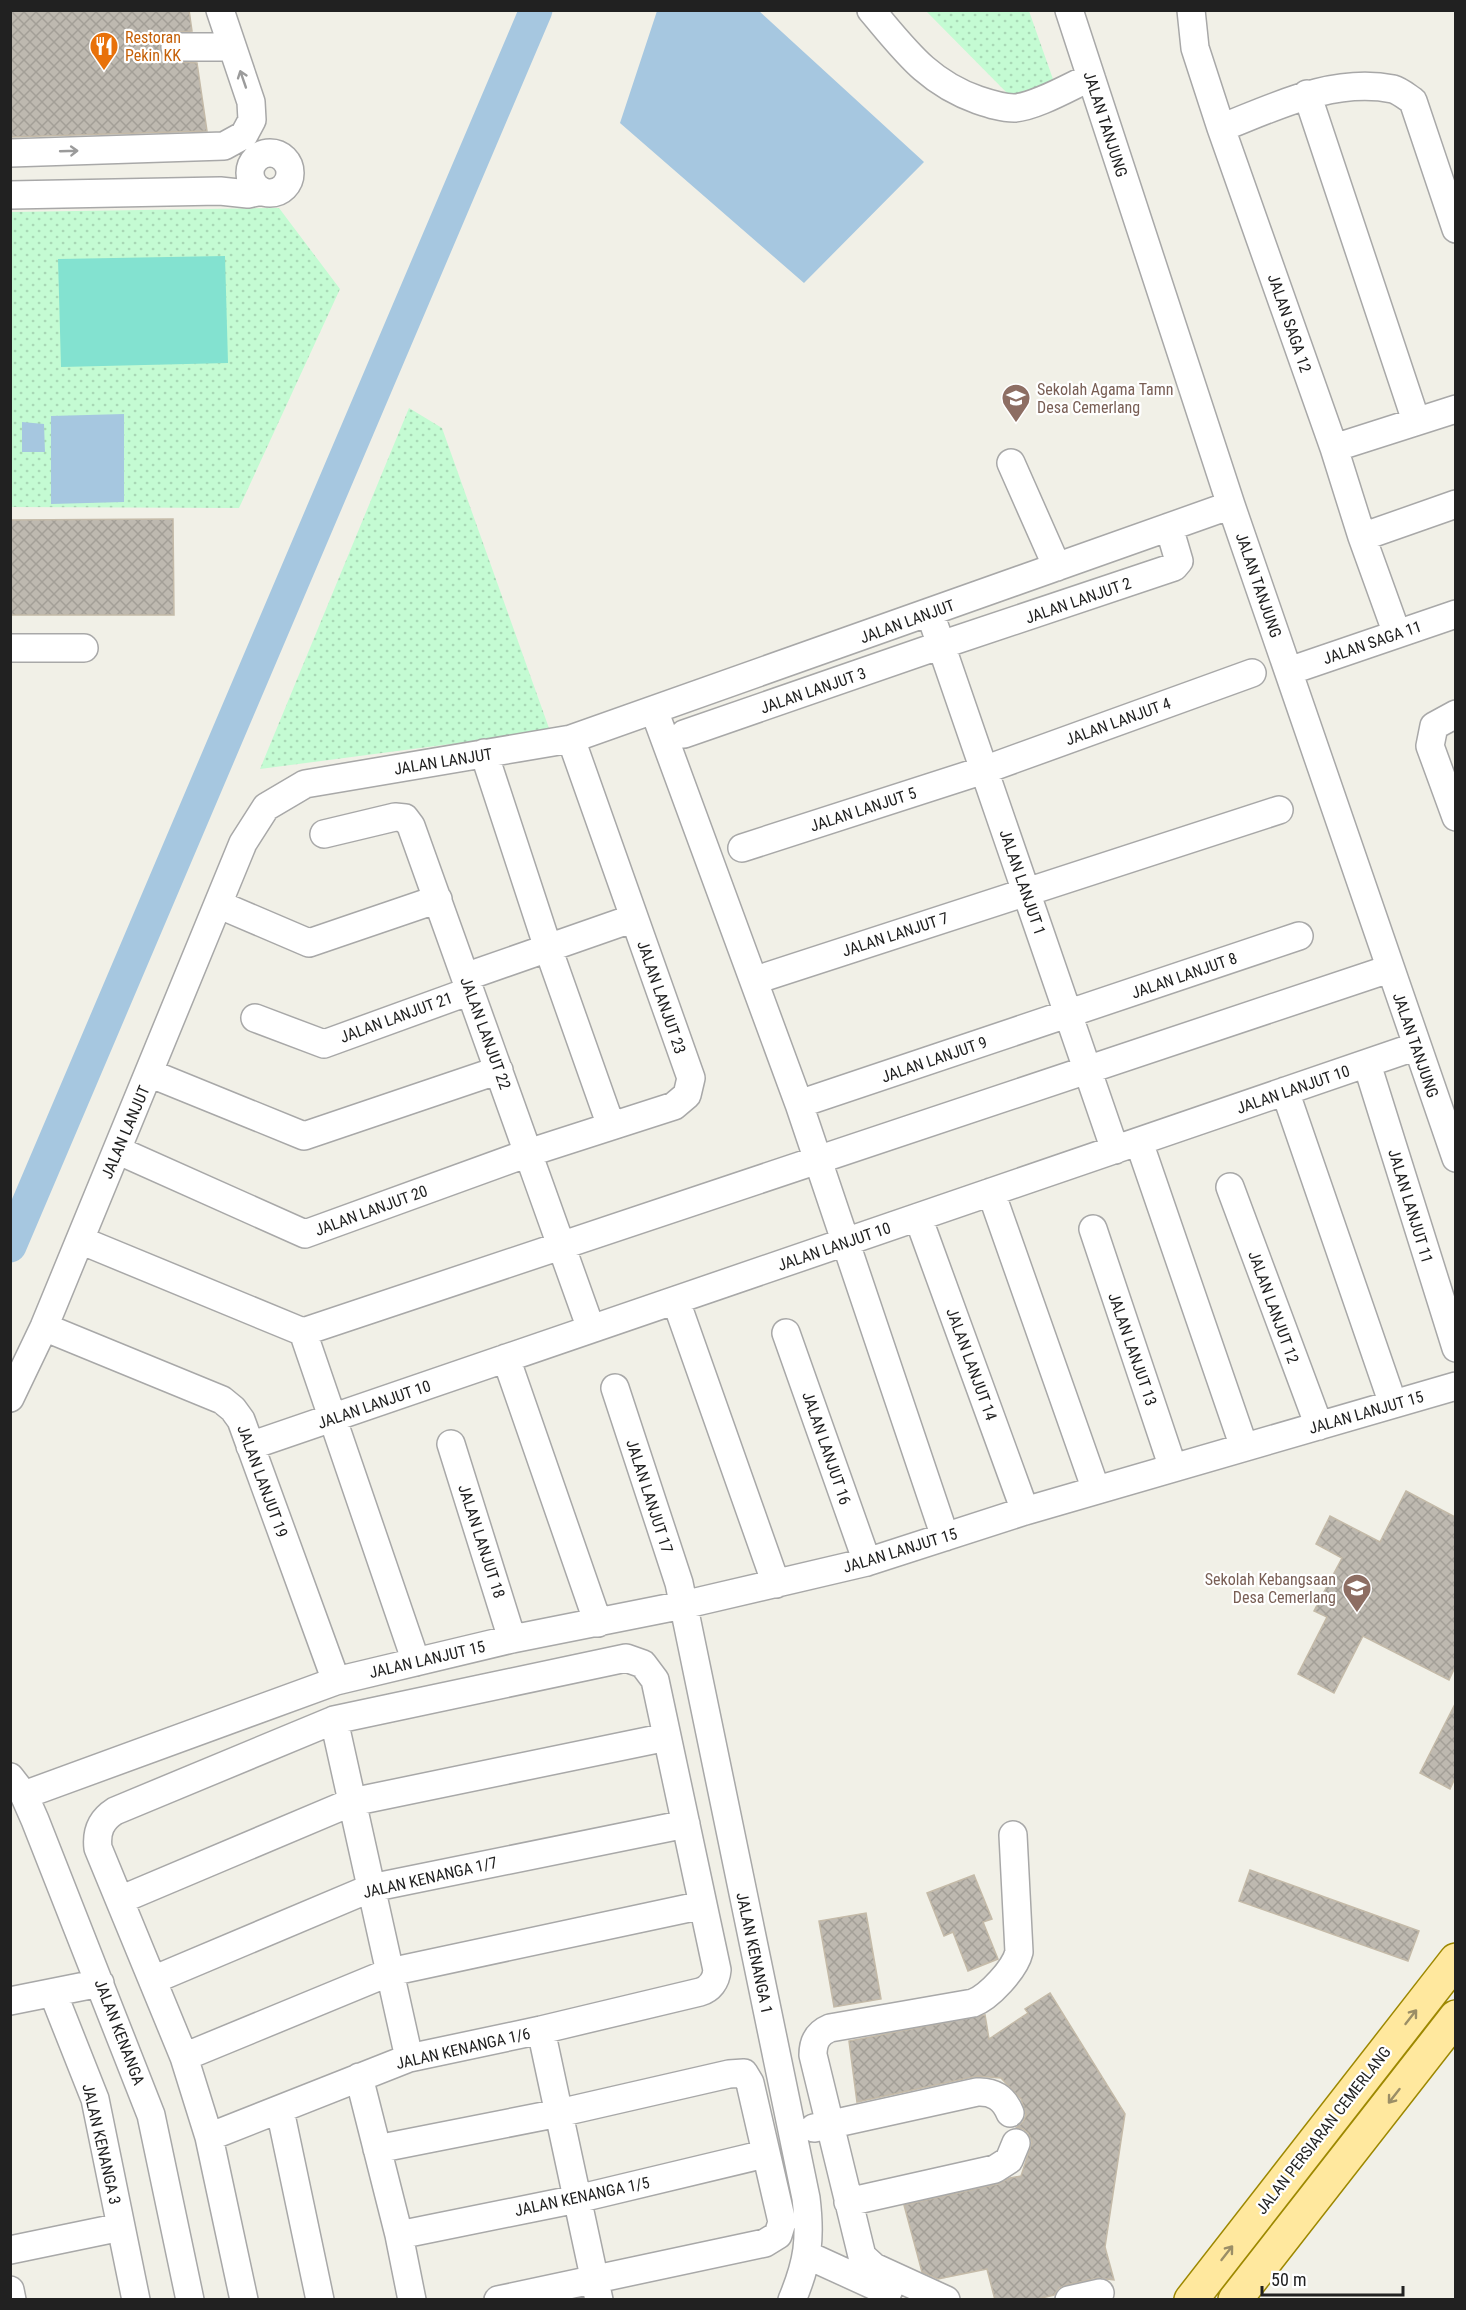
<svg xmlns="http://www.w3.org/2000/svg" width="1466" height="2310" font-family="'Roboto Condensed',sans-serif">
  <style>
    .park { fill: url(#park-dots) }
    .pitch { fill: #83e2d0 }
    .water { fill: #a6c7e0 }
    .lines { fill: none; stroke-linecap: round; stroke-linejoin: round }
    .river { stroke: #a6c7e0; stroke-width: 33 }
    .building { fill: url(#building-cross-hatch); stroke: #c4baa8; stroke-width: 1.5 }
    .minor-casing { stroke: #a8a8a8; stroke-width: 30 }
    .major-casing { stroke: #9d8800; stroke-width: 36 }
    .minor { stroke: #fff; stroke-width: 27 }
    .major { stroke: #ffe89e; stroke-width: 33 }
    .oneway { stroke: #9b9b9b }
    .oneway2 { stroke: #9b8e66 }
    .labels { text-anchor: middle; stroke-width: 4.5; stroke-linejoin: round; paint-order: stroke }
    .food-label { font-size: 16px; fill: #c56008; stroke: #fff; text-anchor: start }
    .street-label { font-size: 16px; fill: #212121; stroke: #fff }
    .education-label { font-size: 16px; fill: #785e54; stroke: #fff; text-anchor: start }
  </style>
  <defs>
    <pattern id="park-dots" width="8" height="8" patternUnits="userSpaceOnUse" patternTransform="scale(1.5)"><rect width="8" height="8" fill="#c4fbd3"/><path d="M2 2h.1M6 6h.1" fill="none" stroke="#a8d7b5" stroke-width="1.8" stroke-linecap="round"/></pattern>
    <pattern id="building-cross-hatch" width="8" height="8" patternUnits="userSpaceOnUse" patternTransform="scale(1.5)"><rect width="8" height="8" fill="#beb9b0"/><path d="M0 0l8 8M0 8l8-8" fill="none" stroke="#a39f97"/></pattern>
  </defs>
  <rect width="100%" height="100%" fill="#f1f0e7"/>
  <!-- park -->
  <path class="park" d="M 926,11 L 1029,11 L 1054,82 L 1011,97 Z
    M 279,208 L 340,289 L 239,508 L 11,507 L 10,212 Z
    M 409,408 L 442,428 L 550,731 L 260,769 Z"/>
  <!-- pitch -->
  <path class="pitch" d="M 225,256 L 228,363 L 61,367 L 58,259 Z"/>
  <!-- water -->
  <path class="water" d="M 657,11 L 759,11 L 924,162 L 804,283 L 620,123 Z
    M 124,414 L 124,502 L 51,504 L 51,416 Z
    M 22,422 L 44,424 L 45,452 L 22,452 Z"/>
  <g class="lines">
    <!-- river -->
    <path class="river" d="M 10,1246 L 536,10"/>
  </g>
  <!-- building -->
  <path class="building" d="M 10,10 L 189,10 L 192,31 L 168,33 L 162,39 L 159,48 L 162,55 L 168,61 L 197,63 L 207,131 L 10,137 Z
    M 173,519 L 174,615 L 10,615 L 10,520 Z
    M 1406,1491 L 1455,1517 L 1455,1667 L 1449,1680 L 1363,1636 L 1334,1693 L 1298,1674 L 1327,1617 L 1314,1611 L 1342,1558 L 1316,1544 L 1330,1516 L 1380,1542 Z
    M 1455,1704 L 1455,1778 L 1450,1789 L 1420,1773 Z
    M 1250,1870 L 1419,1931 L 1408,1961 L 1239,1901 Z
    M 974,1875 L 992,1919 L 983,1922 L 998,1959 L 968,1971 L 953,1932 L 944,1936 L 927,1893 Z
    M 866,1913 L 881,1999 L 834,2007 L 819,1921 Z
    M 1050,1993 L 1125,2114 L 1105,2247 L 1114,2280 L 1097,2278 L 1066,2285 L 1059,2288 L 1054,2295 L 1033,2300 L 995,2300 L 987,2269 L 938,2279 L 922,2272 L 904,2205 L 998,2184 L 1010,2178 L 1021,2176 L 1032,2142 L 1028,2133 L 1023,2129 L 1016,2128 L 1023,2122 L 1026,2115 L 1021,2099 L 1001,2078 L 977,2076 L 857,2102 L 849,2041 L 985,2015 L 989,2039 L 1028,2013 L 1025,2009 Z"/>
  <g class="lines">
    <!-- minor casing -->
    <g class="minor-casing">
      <path id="minor" d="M 871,10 C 905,50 927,82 978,100 C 990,104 1002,108 1014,108 C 1035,107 1071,86 1091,77
        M 1069,10 L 1231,505 L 1456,1158
        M 1191,10 L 1195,48 L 1221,128 L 1334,448 L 1362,537 L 1397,634
        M 175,47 L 232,47
        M 1307,94 L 1416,421
        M 1221,128 C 1275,107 1333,77 1393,89 C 1400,91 1407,97 1413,101 L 1456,229
        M 10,153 L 224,146 L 244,135 L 252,120 L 251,102 L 220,10
        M250 173a20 20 0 1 1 40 0a20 20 0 1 1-40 0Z
        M 10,195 L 220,191 L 248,194 L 262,191
        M 1334,448 L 1456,409
        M 1011,463 L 1057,567
        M 1362,537 L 1456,504
        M 930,613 L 1115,1150
        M 10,648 L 84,648
        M 1289,671 L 1456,614
        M 654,710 L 799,1104 L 945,1537
        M 1456,714 L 1434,726 L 1430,746 L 1456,817
        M 684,734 L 941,645 L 1174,567 L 1179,561 L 1169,527
        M 484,753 L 548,948 L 611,1126
        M 324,834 L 395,817 L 405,818 L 411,826 L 591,1329
        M 742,848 L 984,770 L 1252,673
        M 220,905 L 309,943 L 438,899
        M 465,977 L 634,918
        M 765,977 L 1279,810
        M 255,1018 L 324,1044 L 470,991
        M 1367,1064 L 1456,1348
        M 149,1073 L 304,1136 L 499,1070
        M 1285,1091 L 1393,1404
        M 799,1104 L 1299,936
        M 1139,1142 L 1244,1447
        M 117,1150 L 305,1234 L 528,1153 L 674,1106 L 687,1095 L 691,1078 L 571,739
        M 1230,1187 L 1319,1426
        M 991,1192 L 1096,1490
        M 918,1217 L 1025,1511
        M 1093,1229 L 1173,1468
        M 80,1240 L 303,1332 L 416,1662
        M 676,1301 L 776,1584
        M 44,1327 L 222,1400 L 233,1409 L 241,1420 L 336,1681
        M 303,1332 L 1389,969
        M 786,1333 L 867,1562
        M 506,1358 L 598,1623
        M 615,1388 L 679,1583 L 806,2198 C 811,2239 808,2262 792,2300
        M 10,1398 L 44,1327 L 243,843 L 266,807 L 305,784 L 571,739 L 1231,505
        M 451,1444 L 512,1639
        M 250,1446 L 1417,1046
        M 334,1720 L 409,2058
        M 10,1777 L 24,1795 L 35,1820 L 151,2115 L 190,2300
        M 24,1795 L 336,1681 L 512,1639 L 683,1605 L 867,1562 L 1025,1511 L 1456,1386
        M 120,1900 L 352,1802 L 667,1737
        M 153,1980 L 371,1888 L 686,1824
        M 53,1993 L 95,2099 L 136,2300
        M 10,2001 L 100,1983
        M 541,2030 L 599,2300
        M 184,2057 L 390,1972 L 703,1905
        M 359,2077 L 399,2235 L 412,2300
        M 280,2110 L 320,2300
        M 814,2128 L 977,2092 C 993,2091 1004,2098 1010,2113
        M 209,2137 L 409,2058 L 541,2030 L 700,1992 C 710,1989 716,1981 717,1970 L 655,1680 L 643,1664 L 626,1658 L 334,1720 L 115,1811 C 101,1820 96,1831 98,1848 L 184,2057 L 209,2137 L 244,2300
        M 377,2149 L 559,2113 L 729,2074 L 744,2073 L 750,2083 L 782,2222 L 778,2235 L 765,2243 L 498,2300
        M 848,2202 L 995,2169 L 1009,2160 L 1016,2143
        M 399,2235 L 577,2199 L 765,2154
        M 10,2250 L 121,2227
        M 807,2255 L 888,2292
        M 10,2290 L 12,2300
        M 946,2300 L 874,2267 L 862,2256 L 813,2055 C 813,2041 818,2033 830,2028 L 973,2003 C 989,1997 1015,1969 1019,1952 L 1013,1835
        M 1069,2300 L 1100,2293"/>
    </g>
    <!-- major casing -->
    <g class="major-casing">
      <path id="major" d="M 1191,2300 L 1456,1960
        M 1235,2300 L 1456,2017"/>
    </g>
    <!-- minor -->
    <use href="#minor" class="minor"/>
    <!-- major -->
    <use href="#major" class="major"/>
  </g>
  <!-- one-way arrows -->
  <defs><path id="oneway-shaft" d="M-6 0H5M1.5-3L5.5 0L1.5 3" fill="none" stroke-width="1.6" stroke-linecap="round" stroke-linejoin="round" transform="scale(1.5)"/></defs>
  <g class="oneway">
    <use href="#oneway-shaft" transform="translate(243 79) rotate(-109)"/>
    <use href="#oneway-shaft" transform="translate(69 151) rotate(-2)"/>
  </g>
  <g class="oneway2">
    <use href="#oneway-shaft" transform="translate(1411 2017) rotate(-52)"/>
    <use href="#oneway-shaft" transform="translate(1394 2096) rotate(128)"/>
    <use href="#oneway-shaft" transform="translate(1227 2253) rotate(-52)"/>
  </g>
  <!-- icons -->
  <defs>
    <g id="restaurant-pin" transform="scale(1.5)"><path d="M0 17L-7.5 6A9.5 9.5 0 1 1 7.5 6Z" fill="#e8710a" stroke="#fff"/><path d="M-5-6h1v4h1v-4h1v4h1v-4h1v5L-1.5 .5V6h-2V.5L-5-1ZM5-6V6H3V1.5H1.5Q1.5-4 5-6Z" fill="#fff"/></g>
    <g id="school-pin" transform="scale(1.5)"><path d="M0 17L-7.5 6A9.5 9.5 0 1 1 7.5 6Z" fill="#8d6e63" stroke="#fff"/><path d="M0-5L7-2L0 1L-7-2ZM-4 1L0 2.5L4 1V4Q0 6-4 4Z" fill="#fff"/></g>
  </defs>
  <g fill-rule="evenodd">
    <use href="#restaurant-pin" x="104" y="46"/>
    <use href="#school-pin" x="1016" y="398"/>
    <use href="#school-pin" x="1357" y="1588"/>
  </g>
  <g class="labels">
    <!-- food labels -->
    <g class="food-label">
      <text x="125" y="43">Restoran<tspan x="125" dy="18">Pekin KK</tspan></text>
    </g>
    <!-- street labels -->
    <g class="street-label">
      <text transform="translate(1106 124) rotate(72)" y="6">JALAN TANJUNG</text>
      <text transform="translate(1290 323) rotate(71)" y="6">JALAN SAGA 12</text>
      <text transform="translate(1259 585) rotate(71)" y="6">JALAN TANJUNG</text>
      <text transform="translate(1078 600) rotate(-19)" y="6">JALAN LANJUT 2</text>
      <text transform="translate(907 621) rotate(-20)" y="6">JALAN LANJUT</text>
      <text transform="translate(1372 642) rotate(-19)" y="6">JALAN SAGA 11</text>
      <text transform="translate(813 690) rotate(-19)" y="6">JALAN LANJUT 3</text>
      <text transform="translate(1118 721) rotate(-20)" y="6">JALAN LANJUT 4</text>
      <text transform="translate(443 761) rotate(-9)" y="6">JALAN LANJUT</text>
      <text transform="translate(863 809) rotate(-18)" y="6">JALAN LANJUT 5</text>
      <text transform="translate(1023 882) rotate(71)" y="6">JALAN LANJUT 1</text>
      <text transform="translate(895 934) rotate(-18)" y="6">JALAN LANJUT 7</text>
      <text transform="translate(1184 975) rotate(-19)" y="6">JALAN LANJUT 8</text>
      <text transform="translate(662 997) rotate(71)" y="6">JALAN LANJUT 23</text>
      <text transform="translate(396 1017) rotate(-20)" y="6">JALAN LANJUT 21</text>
      <text transform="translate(486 1033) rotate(70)" y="6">JALAN LANJUT 22</text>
      <text transform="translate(1416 1045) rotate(71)" y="6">JALAN TANJUNG</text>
      <text transform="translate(934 1059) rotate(-19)" y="6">JALAN LANJUT 9</text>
      <text transform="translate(1293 1089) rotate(-19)" y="6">JALAN LANJUT 10</text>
      <text transform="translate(125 1132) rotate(-67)" y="6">JALAN LANJUT</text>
      <text transform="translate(1411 1206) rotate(73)" y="6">JALAN LANJUT 11</text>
      <text transform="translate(371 1210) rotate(-20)" y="6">JALAN LANJUT 20</text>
      <text transform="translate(834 1246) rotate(-19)" y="6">JALAN LANJUT 10</text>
      <text transform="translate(1274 1307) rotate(70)" y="6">JALAN LANJUT 12</text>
      <text transform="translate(1133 1349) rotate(71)" y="6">JALAN LANJUT 13</text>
      <text transform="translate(972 1364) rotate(70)" y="6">JALAN LANJUT 14</text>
      <text transform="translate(374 1404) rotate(-19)" y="6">JALAN LANJUT 10</text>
      <text transform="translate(1366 1412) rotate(-16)" y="6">JALAN LANJUT 15</text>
      <text transform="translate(827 1448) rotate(71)" y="6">JALAN LANJUT 16</text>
      <text transform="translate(263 1481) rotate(70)" y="6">JALAN LANJUT 19</text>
      <text transform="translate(650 1496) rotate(72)" y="6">JALAN LANJUT 17</text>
      <text transform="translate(482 1541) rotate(72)" y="6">JALAN LANJUT 18</text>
      <text transform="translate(900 1550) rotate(-17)" y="6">JALAN LANJUT 15</text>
      <text transform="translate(427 1659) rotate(-13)" y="6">JALAN LANJUT 15</text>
      <text transform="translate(430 1877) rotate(-13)" y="6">JALAN KENANGA 1/7</text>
      <text transform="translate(755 1953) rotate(78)" y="6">JALAN KENANGA 1</text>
      <text transform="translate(120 2032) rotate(69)" y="6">JALAN KENANGA</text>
      <text transform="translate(463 2048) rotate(-13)" y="6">JALAN KENANGA 1/6</text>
      <text transform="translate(1323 2130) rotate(-52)" y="6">JALAN PERSIARAN CEMERLANG</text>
      <text transform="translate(102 2144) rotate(77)" y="6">JALAN KENANGA 3</text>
      <text transform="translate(582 2196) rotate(-12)" y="6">JALAN KENANGA 1/5</text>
    </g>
    <!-- education labels -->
    <g class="education-label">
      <text x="1037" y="395">Sekolah Agama Tamn<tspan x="1037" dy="18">Desa Cemerlang</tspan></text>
      <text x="1336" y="1585" text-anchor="end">Sekolah Kebangsaan<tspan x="1336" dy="18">Desa Cemerlang</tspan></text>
    </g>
  </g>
  <!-- border -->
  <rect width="1466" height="2310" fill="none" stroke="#212121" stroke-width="24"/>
  <!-- scale -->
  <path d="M1262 2286v9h141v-9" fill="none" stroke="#212121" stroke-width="3"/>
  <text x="1271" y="2286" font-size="18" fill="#212121" stroke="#ffffff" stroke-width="4.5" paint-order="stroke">50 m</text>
</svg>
